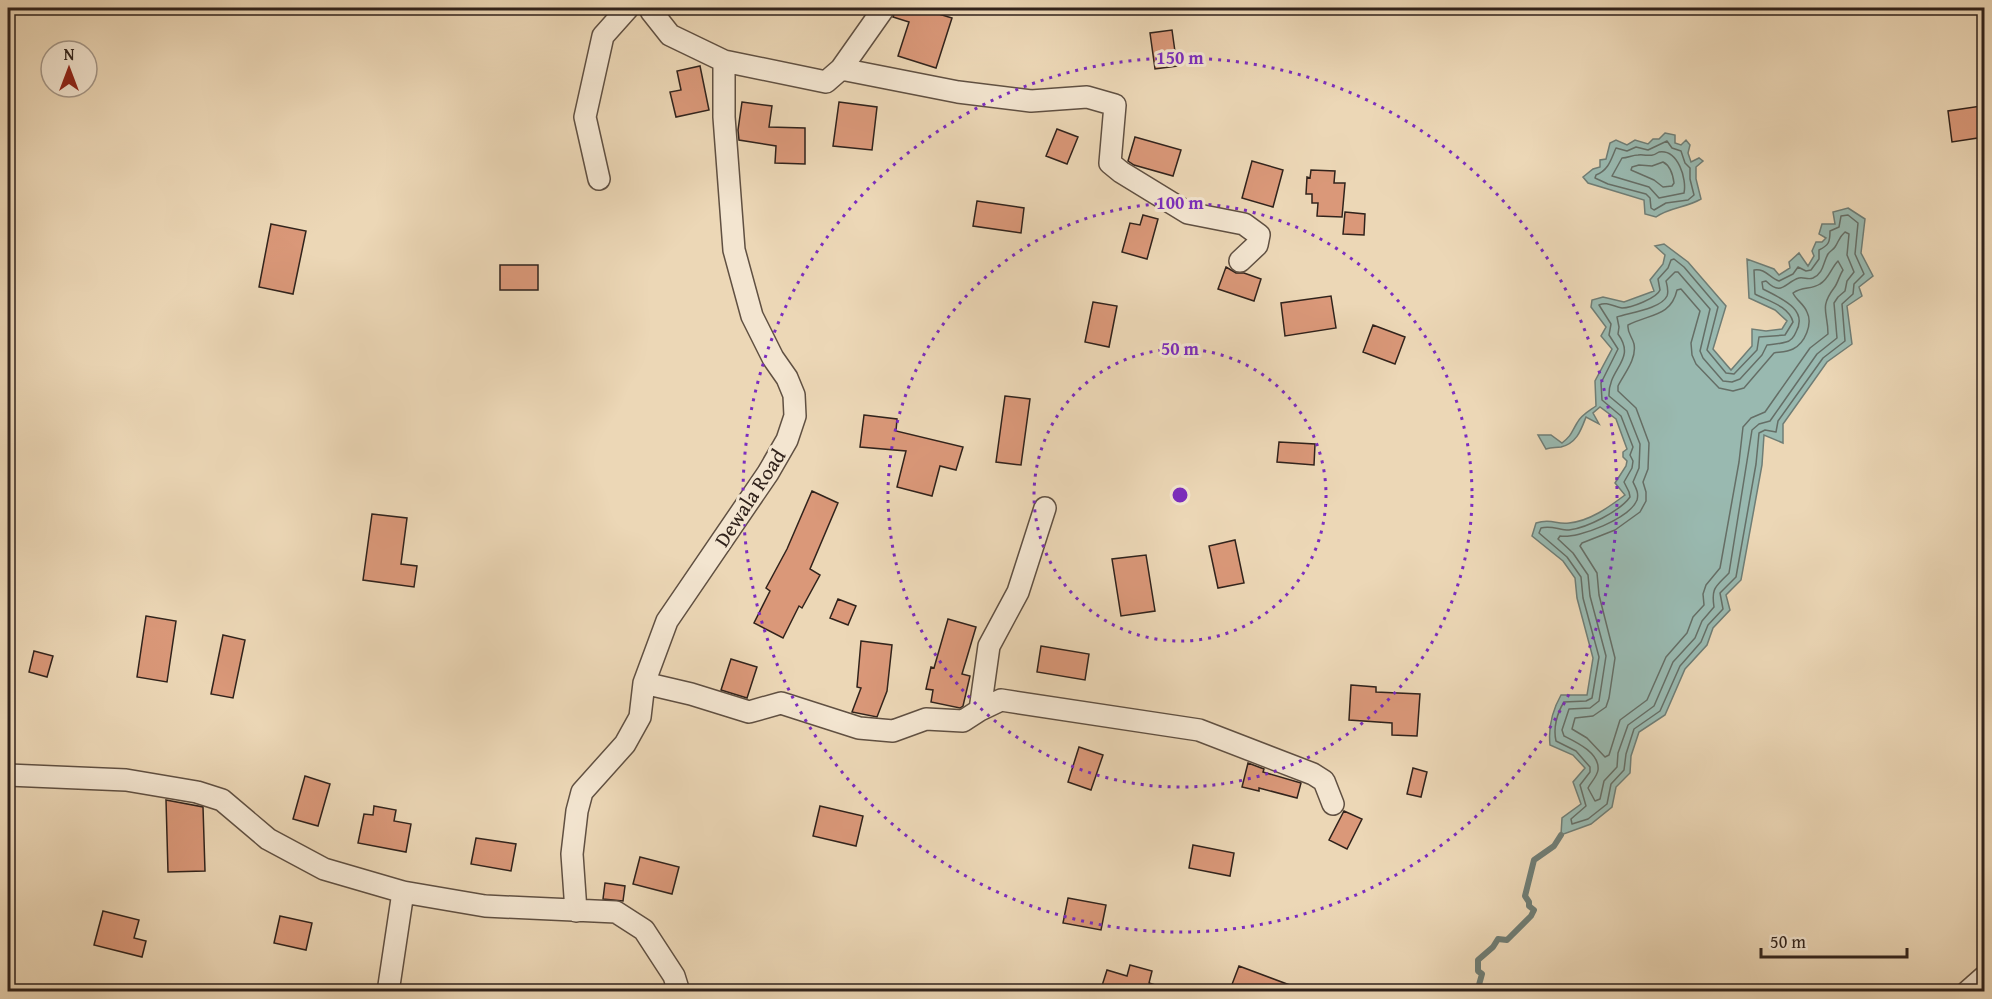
<svg xmlns="http://www.w3.org/2000/svg" width="1992" height="999" font-family="'Gentium Book Plus',serif">
  <style>
    .water { fill: #99b9b0; stroke: #6f7d75; stroke-width: 1.5 }
    .lines { fill: none; stroke-linecap: round; stroke-linejoin: round }
    .shore { stroke: #656e66; stroke-width: 1.5 }
    .stream { stroke: #6f7d75; stroke-width: 6 }
    .building { fill: #da9879; stroke: #31231c; stroke-width: 1.5 }
    .minor-casing { stroke: #605042; stroke-width: 24 }
    .minor { stroke: #f3e5d0; stroke-width: 21 }
    .ring { fill: none; stroke: #7b2cbf; stroke-width: 3; stroke-dasharray: 3 6 }
    .labels { text-anchor: middle; stroke-width: 6; stroke-linejoin: round; paint-order: stroke }
    .street-label { font-size: 21px; fill: #31231c; stroke: #f3e5d0 }
    .centre { fill: #7b2cbf; stroke: #f3e5d0; stroke-width: 3 }
    .ring-label { font-size: 18px; text-anchor: middle; font-weight: bold; fill: #7b2cbf; stroke: #f3e5d0; stroke-width: 6; stroke-linejoin: round; paint-order: stroke }
  </style>
  <rect width="100%" height="100%" fill="#ecd7b6"/>
  <filter id="stains"><feTurbulence type="fractalNoise" baseFrequency=".00333" numOctaves="4"/><feColorMatrix values="0 0 0 0 .2 0 0 0 0 .09 0 0 0 0 .02 0 0 0 .5 -.17"/></filter>
  <radialGradient id="worn" r=".72"><stop offset=".6" stop-color="#630" stop-opacity="0"/><stop offset="1" stop-color="#630" stop-opacity=".3"/></radialGradient>
  <!-- water -->
  <path class="water" d="M 1665,133 L 1675,135 L 1675,143 L 1681,145 L 1686,140 L 1690,145 L 1688,153 L 1691,162 L 1699,158 L 1703,161 L 1696,167 L 1696,179 L 1701,199 C 1686,208 1670,207 1656,217 L 1645,214 L 1644,200 L 1588,183 L 1583,177 L 1593,169 L 1600,167 L 1600,160 L 1606,159 L 1610,143 L 1616,140 L 1627,145 L 1635,140 L 1648,144 L 1653,139 L 1659,139 Z
    M 1848,208 L 1865,219 L 1861,253 L 1873,276 L 1859,287 L 1862,296 L 1847,306 L 1852,344 L 1827,362 L 1783,424 L 1783,443 L 1764,435 L 1762,465 L 1741,580 L 1726,595 L 1730,610 L 1713,628 L 1707,645 L 1685,669 L 1665,715 L 1639,732 L 1631,756 L 1630,773 L 1616,787 L 1612,807 L 1591,824 L 1561,835 L 1562,818 L 1581,804 L 1573,782 L 1585,768 L 1573,755 L 1550,745 C 1548,726 1552,711 1561,695 L 1587,695 L 1593,658 L 1577,598 L 1575,578 L 1563,561 L 1532,536 L 1536,523 C 1552,518 1556,525 1569,523 C 1590,521 1609,507 1625,495 L 1615,483 L 1626,466 L 1627,461 L 1623,457 L 1623,452 L 1627,449 L 1616,419 L 1600,407 L 1593,413 L 1599,424 L 1586,417 C 1581,430 1577,443 1561,447 C 1555,448 1552,447 1546,449 L 1538,435 L 1551,435 L 1562,443 C 1572,435 1571,433 1577,423 C 1581,415 1589,411 1596,406 L 1595,381 L 1612,349 L 1601,336 L 1606,327 L 1591,307 L 1592,300 L 1603,297 L 1624,302 L 1654,291 L 1650,280 L 1663,264 L 1665,255 L 1655,246 L 1664,244 L 1688,262 L 1726,306 L 1713,349 L 1731,370 L 1752,346 L 1752,329 L 1766,331 L 1782,329 L 1787,321 L 1775,310 L 1749,298 L 1747,259 L 1774,269 L 1779,275 L 1790,268 L 1789,262 L 1799,253 L 1808,266 L 1814,256 L 1812,251 L 1816,242 L 1822,242 L 1826,238 L 1819,234 L 1822,224 L 1835,224 L 1833,212 Z"/>
  <g class="lines">
    <!-- shore -->
    <path class="shore" d="M 1667,141 L 1672,148 L 1681,151 L 1685,163 L 1690,168 L 1690,179 L 1694,195 L 1688,200 L 1666,203 L 1654,210 L 1651,208 L 1650,198 L 1646,194 L 1608,184 L 1595,178 L 1596,175 C 1609,170 1611,159 1616,148 L 1627,151 L 1636,147 L 1648,150 Z
      M 1659,152 C 1678,149 1687,179 1684,193 L 1659,198 L 1649,187 L 1612,176 L 1622,158 C 1628,158 1632,155 1638,155 C 1647,154 1650,158 1659,152 Z
      M 1663,162 C 1671,166 1673,175 1674,183 L 1672,186 L 1663,187 L 1654,180 L 1631,170 L 1632,167 L 1639,165 L 1652,166 Z
      M 1848,215 L 1858,223 L 1855,254 L 1864,274 L 1854,284 L 1853,294 L 1842,304 L 1845,341 L 1823,358 L 1778,421 L 1776,432 L 1765,430 L 1759,433 L 1756,464 L 1736,577 L 1720,593 L 1723,609 L 1708,625 L 1701,642 L 1680,666 L 1660,711 L 1634,729 L 1626,754 L 1624,770 L 1611,784 L 1607,804 L 1588,819 L 1572,824 L 1571,819 L 1586,806 L 1580,785 L 1590,772 L 1590,767 L 1576,751 L 1556,741 C 1553,728 1557,713 1564,702 L 1586,701 L 1592,698 L 1599,657 L 1583,598 L 1581,577 L 1567,557 L 1539,533 L 1541,528 C 1551,525 1559,530 1569,530 C 1587,528 1620,511 1630,497 L 1629,492 L 1624,482 L 1632,468 L 1633,461 L 1630,455 L 1633,447 L 1621,416 L 1602,400 L 1601,383 L 1618,349 L 1609,335 L 1611,324 L 1599,305 C 1607,301 1614,307 1622,308 C 1631,308 1657,298 1660,290 L 1658,279 L 1668,268 L 1671,260 L 1674,259 L 1684,267 L 1718,307 L 1707,350 L 1726,373 L 1734,374 L 1757,350 L 1759,337 L 1785,335 L 1793,322 C 1789,306 1768,301 1755,294 L 1754,270 C 1765,268 1770,278 1779,281 L 1793,274 L 1798,267 L 1806,271 L 1811,270 L 1819,259 L 1819,250 C 1829,245 1830,242 1830,231 L 1839,227 L 1841,216 Z
      M 1845,232 L 1849,234 L 1847,255 L 1854,272 L 1847,281 L 1845,291 L 1838,297 L 1834,303 L 1837,338 L 1817,354 L 1770,421 L 1759,424 L 1752,430 L 1729,573 C 1716,587 1711,587 1714,607 L 1702,621 L 1695,638 L 1673,662 L 1654,706 L 1628,725 L 1618,753 L 1617,767 L 1604,781 L 1600,799 L 1595,801 L 1588,788 C 1591,782 1597,777 1598,770 C 1600,753 1576,742 1564,736 L 1562,730 L 1569,709 L 1590,708 L 1599,701 L 1606,656 L 1590,596 L 1588,575 L 1573,553 L 1558,539 L 1560,536 C 1579,539 1630,518 1637,500 C 1639,493 1636,488 1633,482 L 1639,468 L 1640,444 L 1627,411 L 1609,396 C 1608,368 1637,360 1618,334 L 1619,327 L 1617,317 C 1628,313 1661,309 1667,296 C 1669,291 1667,285 1666,281 L 1675,272 L 1678,272 L 1710,309 L 1700,351 L 1703,358 L 1723,381 L 1732,382 L 1740,379 L 1762,355 L 1767,345 C 1773,344 1780,344 1786,342 C 1791,341 1794,337 1796,332 C 1809,309 1780,298 1763,289 L 1762,282 L 1766,281 C 1782,297 1785,282 1799,278 C 1804,277 1808,280 1813,278 C 1824,273 1823,262 1828,254 C 1830,251 1833,250 1835,247 C 1839,241 1839,237 1845,232 Z
      M 1838,261 L 1843,270 C 1839,276 1838,283 1834,288 C 1819,308 1828,312 1828,334 L 1810,348 L 1765,412 L 1751,418 L 1743,427 L 1739,462 L 1720,568 L 1706,585 L 1703,594 L 1704,605 L 1693,617 L 1687,633 L 1666,657 L 1647,700 L 1620,720 L 1609,755 L 1605,757 L 1587,738 L 1572,729 L 1575,718 L 1593,716 L 1606,707 L 1609,698 L 1615,658 L 1599,595 L 1597,573 L 1580,546 L 1582,543 L 1615,530 L 1640,512 L 1646,501 L 1646,492 L 1643,482 L 1648,469 L 1649,443 L 1636,408 L 1618,391 L 1618,386 C 1624,374 1637,359 1634,344 C 1632,336 1627,333 1628,325 C 1649,314 1671,317 1677,290 L 1681,289 L 1700,311 L 1691,343 L 1692,355 L 1696,364 L 1719,388 L 1733,391 L 1744,388 L 1774,353 C 1780,352 1787,352 1793,349 C 1805,343 1813,324 1807,312 C 1804,304 1796,300 1793,293 C 1803,286 1811,290 1820,284 C 1829,279 1831,268 1838,261 Z"/>
    <!-- stream -->
    <path class="stream" d="M 1477,992 L 1482,974 L 1478,971 L 1478,960 L 1493,947 L 1498,939 L 1507,940 L 1531,916 L 1534,910 L 1529,906 L 1529,902 L 1525,896 L 1534,860 L 1554,846 L 1561,835"/>
  </g>
  <!-- building -->
  <path class="building" d="M 896,8 L 919,8 L 952,18 L 936,68 L 898,56 L 909,22 L 893,17 Z
    M 1172,30 L 1177,66 L 1155,69 L 1150,33 Z
    M 700,66 L 709,110 L 676,117 L 670,92 L 681,90 L 677,71 Z
    M 742,102 L 772,106 L 769,127 L 805,128 L 805,164 L 775,163 L 776,146 L 739,140 L 738,130 Z
    M 839,102 L 877,107 L 872,150 L 833,146 Z
    M 1981,106 L 1984,137 L 1952,142 L 1948,111 Z
    M 1057,129 L 1078,137 L 1067,164 L 1046,156 Z
    M 1135,137 L 1181,150 L 1173,176 L 1134,165 L 1128,161 Z
    M 1252,161 L 1283,170 L 1273,207 L 1242,198 Z
    M 1311,170 L 1335,171 L 1334,183 L 1345,183 L 1342,217 L 1317,216 L 1318,203 L 1312,203 L 1312,194 L 1306,194 L 1307,177 L 1310,178 Z
    M 977,201 L 1024,208 L 1021,233 L 973,226 Z
    M 1345,212 L 1365,214 L 1364,235 L 1343,234 Z
    M 1143,215 L 1158,219 L 1147,259 L 1122,252 L 1130,223 L 1140,225 Z
    M 271,224 L 306,231 L 293,294 L 259,287 Z
    M 500,265 L 538,265 L 538,290 L 500,290 Z
    M 1226,267 L 1236,273 L 1244,273 L 1261,279 L 1254,301 L 1218,289 Z
    M 1331,296 L 1336,328 L 1285,336 L 1281,303 Z
    M 1093,302 L 1117,306 L 1109,347 L 1085,342 Z
    M 1373,325 L 1405,337 L 1395,364 L 1363,352 Z
    M 1005,396 L 1030,399 L 1021,465 L 996,462 Z
    M 864,415 L 897,419 L 896,431 L 963,447 L 956,470 L 940,466 L 932,496 L 897,487 L 906,451 L 860,447 Z
    M 1279,442 L 1315,444 L 1314,465 L 1277,462 Z
    M 812,491 L 838,503 L 810,569 L 820,575 L 802,608 L 799,606 L 783,638 L 754,623 L 770,591 L 766,588 L 787,549 Z
    M 372,514 L 407,518 L 401,564 L 417,566 L 414,587 L 363,580 Z
    M 1235,540 L 1244,583 L 1218,588 L 1209,546 Z
    M 1146,555 L 1155,611 L 1121,616 L 1112,559 Z
    M 838,599 L 856,606 L 848,625 L 830,618 Z
    M 146,616 L 176,621 L 167,682 L 137,677 Z
    M 948,619 L 976,627 L 962,674 L 970,676 L 963,706 L 960,708 L 931,702 L 933,690 L 926,689 L 931,667 L 934,668 Z
    M 223,635 L 245,640 L 233,698 L 211,694 Z
    M 861,641 L 892,645 L 887,691 L 877,717 L 852,712 L 861,688 L 857,687 Z
    M 1041,646 L 1089,654 L 1085,680 L 1037,672 Z
    M 34,651 L 53,656 L 47,677 L 29,672 Z
    M 731,659 L 757,667 L 747,698 L 721,690 Z
    M 1351,685 L 1376,687 L 1376,692 L 1420,694 L 1417,736 L 1392,735 L 1392,723 L 1349,720 Z
    M 1079,747 L 1103,755 L 1091,790 L 1068,782 Z
    M 1248,763 L 1264,769 L 1263,772 L 1301,783 L 1297,798 L 1259,788 L 1259,791 L 1242,787 Z
    M 1413,768 L 1427,772 L 1421,797 L 1407,794 Z
    M 305,776 L 330,784 L 318,826 L 293,819 Z
    M 166,800 L 203,807 L 205,871 L 168,872 Z
    M 374,806 L 396,810 L 394,821 L 411,824 L 406,852 L 358,843 L 364,814 L 373,815 Z
    M 820,806 L 863,816 L 856,846 L 813,836 Z
    M 1344,811 L 1362,819 L 1347,849 L 1329,840 Z
    M 476,838 L 516,844 L 511,871 L 471,864 Z
    M 1193,845 L 1234,853 L 1230,876 L 1189,868 Z
    M 640,857 L 679,867 L 672,894 L 633,884 Z
    M 605,883 L 625,886 L 623,901 L 603,899 Z
    M 1068,898 L 1106,905 L 1101,930 L 1063,923 Z
    M 103,911 L 139,920 L 134,938 L 146,941 L 142,957 L 94,945 Z
    M 280,916 L 312,923 L 306,950 L 274,943 Z
    M 1130,965 L 1152,971 L 1149,983 L 1165,988 L 1164,992 L 1100,992 L 1107,970 L 1127,976 Z
    M 1239,966 L 1303,990 L 1302,992 L 1243,992 L 1231,987 Z"/>
  <g class="lines">
    <!-- minor casing -->
    <g class="minor-casing">
      <path id="minor" d="M 651,8 L 651,11 L 670,35 L 724,61 L 826,82 L 841,69 L 884,8
        M 841,69 L 958,92 L 1031,101 L 1087,97 L 1115,105 L 1110,163 L 1121,172 L 1188,213 L 1244,224 L 1259,235 L 1257,245 L 1240,261
        M 599,179 L 585,117 L 603,36 L 628,8
        M 644,683 L 691,694 L 749,712 L 781,703 L 859,728 L 893,731 L 926,719 L 963,721 L 980,710 L 1001,700 L 1199,730 L 1313,774 L 1324,781 L 1333,804
        M 980,710 L 989,646 L 1018,592 L 1045,508
        M 8,775 L 126,780 L 197,792 L 222,800 L 268,839 L 324,869 L 403,892 L 485,906 L 616,912 L 644,930 L 674,976 L 679,992
        M 576,911 L 572,854 L 577,811 L 582,792 L 625,744 L 640,717 L 644,683 L 667,621 L 768,473 L 787,440 L 795,416 L 794,395 L 787,378 L 773,358 L 752,316 L 734,250 L 724,117 L 724,61
        M 388,992 L 403,892
        M 1967,992 L 1984,977"/>
    </g>
    <!-- minor -->
    <use href="#minor" class="minor"/>
  </g>
  <!-- distance rings -->
  <g class="ring">
    <circle cx="1180" cy="495" r="146"/>
    <circle cx="1180" cy="495" r="292"/>
    <circle cx="1180" cy="495" r="437"/>
  </g>
  <g class="labels">
    <!-- street labels -->
    <g class="street-label">
      <text transform="translate(750 498) rotate(-57)" y="7">Dewala Road</text>
    </g>
  </g>
  <circle cx="1180" cy="495" r="9" class="centre"/>
  <g class="ring-label">
    <text x="1180" y="64">150 m</text>
    <text x="1180" y="209">100 m</text>
    <text x="1180" y="355">50 m</text>
  </g>
  <!-- margin -->
  <rect width="1992" height="999" fill="none" stroke="#ecd7b6" stroke-width="30"/>
  <rect x="9" y="9" width="1974" height="981" fill="none" stroke="#31231c" stroke-width="3"/>
  <rect x="15" y="15" width="1962" height="969" fill="none" stroke="#31231c" stroke-width="1.5"/>
  <!-- north arrow -->
  <g transform="translate(69 69)"><circle r="28" fill="#f3e5d0" stroke="#a59788" stroke-width="1.5"/>
  <path d="M0-4.5L10 22L0 15L-10 22Z" fill="#8f2418"/>
  <text y="-9" font-size="16" font-weight="bold" text-anchor="middle" fill="#31231c">N</text>
  </g>
  <!-- scale -->
  <path d="M1761 948v9h146v-9" fill="none" stroke="#31231c" stroke-width="3"/>
  <text x="1770" y="948" font-size="18" fill="#31231c" stroke="#f3e5d0" stroke-width="4.5" paint-order="stroke">50 m</text>
  <rect width="100%" height="100%" filter="url(#stains)"/>
  <rect width="100%" height="100%" fill="url(#worn)"/>
</svg>
